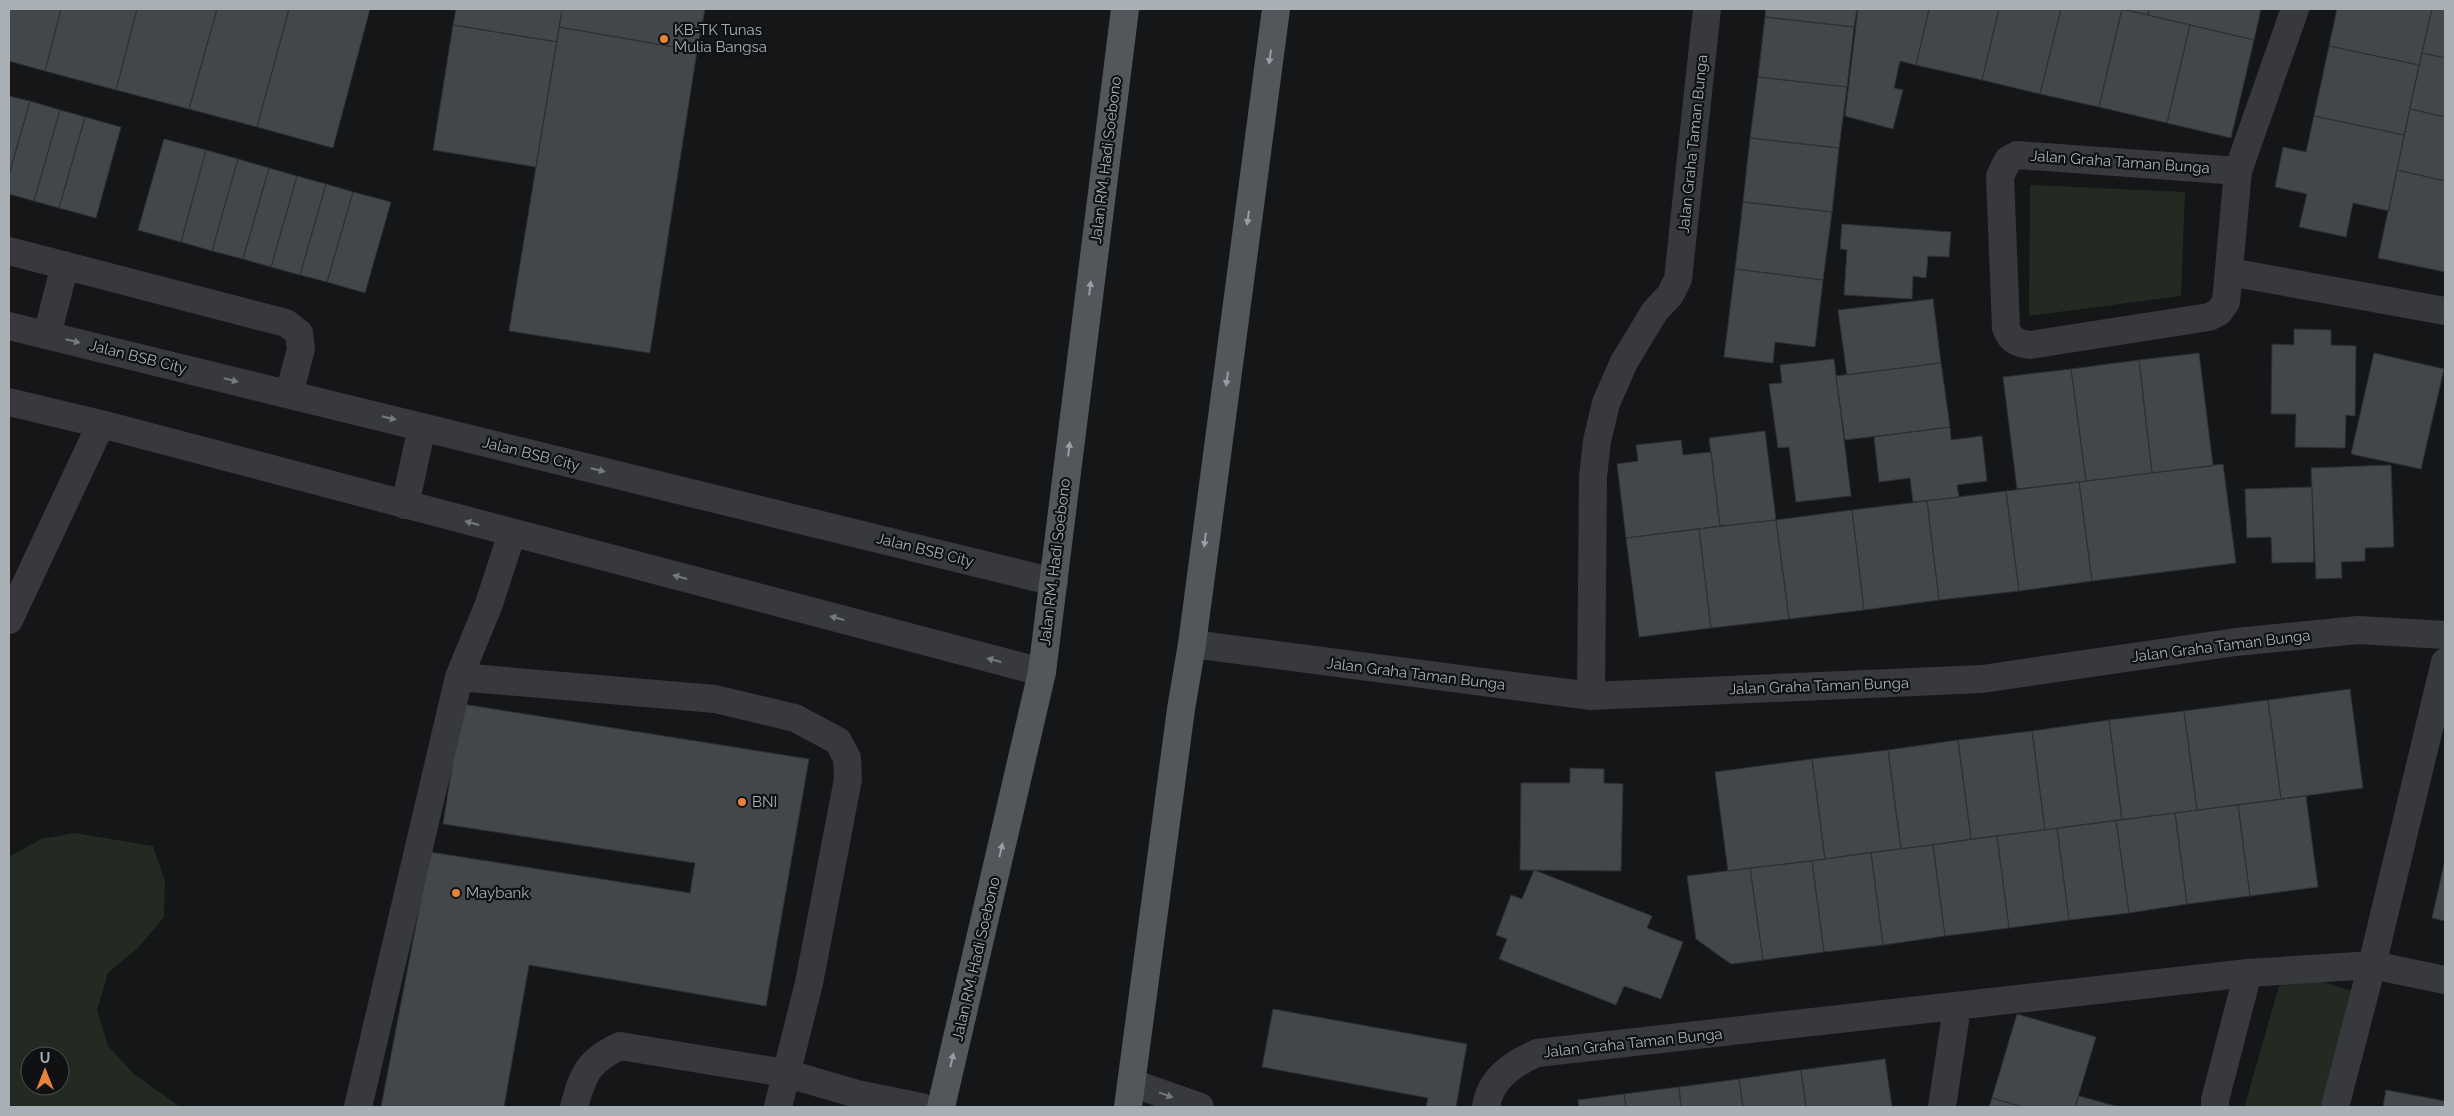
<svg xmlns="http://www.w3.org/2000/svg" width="2454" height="1116" font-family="Raleway,sans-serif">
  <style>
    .green { fill: #222a22; fill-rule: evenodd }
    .building { fill: #44474a; stroke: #2f3033 }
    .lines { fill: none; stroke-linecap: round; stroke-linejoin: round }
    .minor { stroke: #37393c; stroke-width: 28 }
    .major { stroke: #53565b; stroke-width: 28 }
    .oneway { fill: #979ea4 }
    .oneway2 { fill: #757a7f }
    .poi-dot { fill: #e7823d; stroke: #101112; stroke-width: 2 }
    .labels { text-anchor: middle; stroke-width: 4.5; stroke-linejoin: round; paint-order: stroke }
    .poi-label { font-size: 15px; fill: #a8b0b6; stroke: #101112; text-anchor: start }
    .street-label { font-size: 15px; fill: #a8b0b6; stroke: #101112 }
  </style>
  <rect width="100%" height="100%" fill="#151617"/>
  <!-- green -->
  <path class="green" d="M 2030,185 L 2185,192 L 2181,296 L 2029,316 Z
    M 75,833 L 153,846 L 165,881 L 164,917 L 138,948 L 108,973 L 97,1010 L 108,1046 L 134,1074 L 180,1107 L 9,1107 L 9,857 L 41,839 ZM 30,1056 L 60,1056 L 60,1086 L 30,1086 Z
    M 2317,980 L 2361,994 L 2328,1107 L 2249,1107 L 2245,1105 L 2279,986 Z"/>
  <!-- building -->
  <path class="building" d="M 9,9 L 61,9 L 45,71 L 9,61 Z
    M 61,9 L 137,9 L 116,90 L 45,71 Z
    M 137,9 L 217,9 L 189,109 L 116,90 Z
    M 217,9 L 289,9 L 257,127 L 189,109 Z
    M 289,9 L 370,9 L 333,148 L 257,127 Z
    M 456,9 L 562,9 L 557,42 L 453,25 Z
    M 562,9 L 705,9 L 697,51 L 559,27 Z
    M 1766,9 L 1857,9 L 1854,27 L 1765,17 Z
    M 1858,9 L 1929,9 L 1916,65 L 1900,61 L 1894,88 L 1903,90 L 1893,129 L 1845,116 Z
    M 1929,9 L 1999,9 L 1982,80 L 1916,65 Z
    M 1999,9 L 2061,9 L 2040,94 L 1982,80 Z
    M 2061,9 L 2122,9 L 2099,107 L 2040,94 Z
    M 2121,9 L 2149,9 L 2148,15 Z
    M 2122,9 L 2190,25 L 2167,123 L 2099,107 Z
    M 2149,9 L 2261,9 L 2254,40 L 2148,15 Z
    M 2337,9 L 2432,9 L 2419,65 L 2329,46 Z
    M 2432,9 L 2445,9 L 2445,58 L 2422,53 Z
    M 1765,17 L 1854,27 L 1847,87 L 1758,77 Z
    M 453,25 L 557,42 L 536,167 L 433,150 Z
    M 2190,25 L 2254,40 L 2231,138 L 2167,123 Z
    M 559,27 L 697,51 L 650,353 L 509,331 Z
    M 2329,46 L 2419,65 L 2404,135 L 2314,116 Z
    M 2422,53 L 2445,58 L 2445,117 L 2410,109 Z
    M 1758,77 L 1847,87 L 1839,148 L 1750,138 Z
    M 9,96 L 30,101 L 9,175 Z
    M 30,101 L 60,110 L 34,201 L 9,194 L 9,175 Z
    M 2410,109 L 2445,117 L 2445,181 L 2397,170 Z
    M 60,110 L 85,117 L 59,208 L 34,201 Z
    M 2314,116 L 2404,135 L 2389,211 L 2353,203 L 2346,237 L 2299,227 L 2307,194 L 2275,187 L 2283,147 L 2306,152 Z
    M 85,117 L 121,127 L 96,218 L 59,208 Z
    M 1750,138 L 1839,148 L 1832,212 L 1743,202 Z
    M 164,139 L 206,150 L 181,242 L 138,230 Z
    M 206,150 L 238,159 L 212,251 L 181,242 Z
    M 238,159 L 269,168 L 243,259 L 212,251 Z
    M 269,168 L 297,176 L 271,267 L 243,259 Z
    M 2397,170 L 2445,181 L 2445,272 L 2378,258 Z
    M 297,176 L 326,184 L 300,275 L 271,267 Z
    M 326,184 L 353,192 L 327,282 L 300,275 Z
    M 353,192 L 391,202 L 365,293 L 327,282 Z
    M 1743,202 L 1832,212 L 1823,280 L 1735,269 Z
    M 1842,224 L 1951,232 L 1949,257 L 1928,256 L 1926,278 L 1913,276 L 1912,299 L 1844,295 L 1847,250 L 1840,249 Z
    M 1735,269 L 1823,280 L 1815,347 L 1775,342 L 1773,363 L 1724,357 Z
    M 1933,299 L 1941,363 L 1847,375 L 1838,310 Z
    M 2294,329 L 2331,330 L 2331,345 L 2356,346 L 2355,416 L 2346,415 L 2345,448 L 2295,447 L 2296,414 L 2271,414 L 2272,344 L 2294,345 Z
    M 2199,353 L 2213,466 L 2152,473 L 2139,360 Z
    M 2374,353 L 2444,369 L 2421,469 L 2351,454 Z
    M 1834,359 L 1851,496 L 1796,502 L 1789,447 L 1778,448 L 1769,384 L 1782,383 L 1780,365 Z
    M 2139,360 L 2152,473 L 2086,481 L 2071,369 Z
    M 1941,363 L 1950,427 L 1845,440 L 1836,376 Z
    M 2071,369 L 2086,481 L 2017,489 L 2003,377 Z
    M 1950,427 L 1951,440 L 1982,436 L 1987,481 L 1957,485 L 1959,497 L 1913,502 L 1910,478 L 1879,482 L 1874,437 Z
    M 1765,431 L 1776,520 L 1720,526 L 1709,438 Z
    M 1681,440 L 1683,455 L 1711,452 L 1720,526 L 1626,538 L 1617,464 L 1638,461 L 1636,445 Z
    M 2223,464 L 2236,563 L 2092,581 L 2079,482 Z
    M 2391,465 L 2394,547 L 2365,548 L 2365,561 L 2341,562 L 2342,578 L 2316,579 L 2311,468 Z
    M 2079,482 L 2092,581 L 2019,591 L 2006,491 Z
    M 2312,487 L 2314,562 L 2272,563 L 2271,537 L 2247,538 L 2245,489 Z
    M 2006,491 L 2019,591 L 1939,600 L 1927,501 Z
    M 1927,501 L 1939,600 L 1864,610 L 1852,510 Z
    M 1852,510 L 1864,610 L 1789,619 L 1776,520 Z
    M 1776,520 L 1789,619 L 1711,628 L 1699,529 Z
    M 1699,529 L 1711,628 L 1639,637 L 1626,538 Z
    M 2350,689 L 2363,788 L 2281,799 L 2268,700 Z
    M 2268,700 L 2281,799 L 2197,810 L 2184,711 Z
    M 462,704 L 809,759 L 766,1006 L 529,965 L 504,1107 L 381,1107 L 430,852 L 690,893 L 695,863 L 443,824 Z
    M 2184,711 L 2197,810 L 2122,820 L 2109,720 Z
    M 2109,720 L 2122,820 L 2045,830 L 2032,731 Z
    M 2032,731 L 2045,830 L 1971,839 L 1958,740 Z
    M 1958,740 L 1971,839 L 1901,849 L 1888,750 Z
    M 1888,750 L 1901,849 L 1825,859 L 1812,759 Z
    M 1812,759 L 1825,859 L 1728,871 L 1715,772 Z
    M 1570,768 L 1604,769 L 1604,783 L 1623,784 L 1621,871 L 1520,870 L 1521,783 L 1570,783 Z
    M 2306,796 L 2318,887 L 2250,896 L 2238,805 Z
    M 2238,805 L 2250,896 L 2187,904 L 2175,813 Z
    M 2175,813 L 2187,904 L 2129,913 L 2116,820 Z
    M 2116,820 L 2129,913 L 2069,920 L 2057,828 Z
    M 2057,828 L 2069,920 L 2009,928 L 1997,836 Z
    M 1997,836 L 2009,928 L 1945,936 L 1933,845 Z
    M 1933,845 L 1945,936 L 1883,945 L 1871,852 Z
    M 1871,852 L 1883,945 L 1824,952 L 1812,861 Z
    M 2445,860 L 2445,921 L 2432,918 Z
    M 1812,861 L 1824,952 L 1763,960 L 1750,868 Z
    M 1750,868 L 1763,960 L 1731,964 L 1696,939 L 1687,876 Z
    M 1534,870 L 1652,916 L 1647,928 L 1683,942 L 1661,999 L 1624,986 L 1616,1005 L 1499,959 L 1507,939 L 1496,935 L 1511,895 L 1522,899 Z
    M 1273,1009 L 1467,1044 L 1456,1107 L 1426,1107 L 1428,1098 L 1262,1067 Z
    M 2017,1014 L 2096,1037 L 2075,1107 L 2023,1107 L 1992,1098 Z
    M 1885,1059 L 1892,1107 L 1806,1107 L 1801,1070 Z
    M 1801,1070 L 1806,1107 L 1743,1107 L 1739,1079 Z
    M 1739,1079 L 1743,1107 L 1681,1107 L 1679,1087 Z
    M 1679,1087 L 1681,1107 L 1626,1107 L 1624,1094 Z
    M 2386,1090 L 2445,1101 L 2445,1107 L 2383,1107 Z
    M 1624,1094 L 1626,1107 L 1579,1107 L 1578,1100 Z
    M 2079,1096 L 2119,1107 L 2075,1107 Z
    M 1992,1098 L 2023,1107 L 1989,1107 Z"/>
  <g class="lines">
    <!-- minor -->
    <path class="minor" d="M 2017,155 L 2238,171 L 2226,302 L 2219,312 L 2209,317 L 2030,345 C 2017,343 2011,341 2006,328 L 2000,176 L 2008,160 Z
      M 2238,171 L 2295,9
      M 9,251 L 286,323 L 299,333 L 301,349 L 289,394
      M 2230,272 L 2445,311
      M 9,326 L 1054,582
      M 47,335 L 65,265
      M 9,402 L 101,424 L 1042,672
      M 405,505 L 422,427
      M 9,620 L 101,424
      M 1192,644 L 1591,696 L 1982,679 L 2236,642 L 2358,630 L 2445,635
      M 459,677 L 715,699 L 795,718 L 838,741 L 847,758 L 848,779 L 809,983 L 778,1107
      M 1591,696 L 1593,477 L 1597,441 L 1606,403 L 1624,362 L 1655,311 L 1670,295 L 1678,279 L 1707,9
      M 1132,1083 L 1200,1107
      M 358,1107 L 459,677 L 489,604 L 512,533
      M 574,1107 C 583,1074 588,1061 620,1046 L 785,1073 L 857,1094 L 921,1107
      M 1486,1107 C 1490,1079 1512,1064 1537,1053 L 2248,973 L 2372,965 L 2445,980
      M 1942,1107 L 1957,1007
      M 2215,1107 L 2215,1100 L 2248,973
      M 2335,1107 L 2372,965 L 2445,662"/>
    <!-- major -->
    <path class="major" d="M 941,1107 L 1042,672 L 1125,9
      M 1128,1107 L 1181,709 L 1192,644 L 1276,9"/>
  </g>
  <!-- one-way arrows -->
  <defs><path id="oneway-solid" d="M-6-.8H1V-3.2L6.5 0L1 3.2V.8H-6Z" transform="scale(1.25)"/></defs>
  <g class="oneway">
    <use href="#oneway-solid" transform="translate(1270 57) rotate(98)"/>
    <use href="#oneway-solid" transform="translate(1248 218) rotate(98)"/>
    <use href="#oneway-solid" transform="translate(1090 288) rotate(-83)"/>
    <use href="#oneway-solid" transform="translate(1227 379) rotate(98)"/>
    <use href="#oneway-solid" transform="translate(1069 449) rotate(-83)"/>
    <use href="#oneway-solid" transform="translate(1205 540) rotate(97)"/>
    <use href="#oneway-solid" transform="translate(1001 850) rotate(-77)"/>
    <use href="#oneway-solid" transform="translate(952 1060) rotate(-77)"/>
  </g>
  <g class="oneway2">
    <use href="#oneway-solid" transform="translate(73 341) rotate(14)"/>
    <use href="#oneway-solid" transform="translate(231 380) rotate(14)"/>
    <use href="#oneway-solid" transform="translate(389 418) rotate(14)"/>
    <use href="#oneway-solid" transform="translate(598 470) rotate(14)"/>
    <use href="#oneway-solid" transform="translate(472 523) rotate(-165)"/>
    <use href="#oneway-solid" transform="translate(680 577) rotate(-165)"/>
    <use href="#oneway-solid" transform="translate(837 618) rotate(-165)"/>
    <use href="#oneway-solid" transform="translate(994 660) rotate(-165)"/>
    <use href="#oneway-solid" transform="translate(1166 1095) rotate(20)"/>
  </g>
  <!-- markers -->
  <g class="poi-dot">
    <circle cx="664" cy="39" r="5"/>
    <circle cx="742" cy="802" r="5"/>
    <circle cx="456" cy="893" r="5"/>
  </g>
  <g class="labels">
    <!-- poi labels -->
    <g class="poi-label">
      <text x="674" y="35">KB-TK Tunas<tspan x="674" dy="17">Mulia Bangsa</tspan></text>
      <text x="752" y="807">BNI</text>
      <text x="466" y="898">Maybank</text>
    </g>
    <!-- street labels -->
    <g class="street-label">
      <text transform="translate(1693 144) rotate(-84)" y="5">Jalan Graha Taman Bunga</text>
      <text transform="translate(1106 160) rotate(-83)" y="5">Jalan RM. Hadi Soebono</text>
      <text transform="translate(2120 162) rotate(4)" y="5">Jalan Graha Taman Bunga</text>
      <text transform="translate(138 357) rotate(14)" y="5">Jalan BSB City</text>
      <text transform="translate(531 454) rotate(14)" y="5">Jalan BSB City</text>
      <text transform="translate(925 550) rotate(14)" y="5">Jalan BSB City</text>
      <text transform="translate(1055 562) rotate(-83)" y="5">Jalan RM. Hadi Soebono</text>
      <text transform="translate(2221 646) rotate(-7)" y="5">Jalan Graha Taman Bunga</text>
      <text transform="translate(1416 674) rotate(7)" y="5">Jalan Graha Taman Bunga</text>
      <text transform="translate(1819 686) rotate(-2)" y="5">Jalan Graha Taman Bunga</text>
      <text transform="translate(976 959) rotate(-77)" y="5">Jalan RM. Hadi Soebono</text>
      <text transform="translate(1633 1043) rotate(-6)" y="5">Jalan Graha Taman Bunga</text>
    </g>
  </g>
  <!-- border -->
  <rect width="2454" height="1116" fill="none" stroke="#a8b0b6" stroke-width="20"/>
  <!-- north arrow -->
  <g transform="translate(45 1071)"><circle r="24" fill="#101112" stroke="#4d5154"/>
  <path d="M0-4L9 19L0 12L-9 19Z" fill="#e7823d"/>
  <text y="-8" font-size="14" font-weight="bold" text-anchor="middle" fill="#a8b0b6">U</text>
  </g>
</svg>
